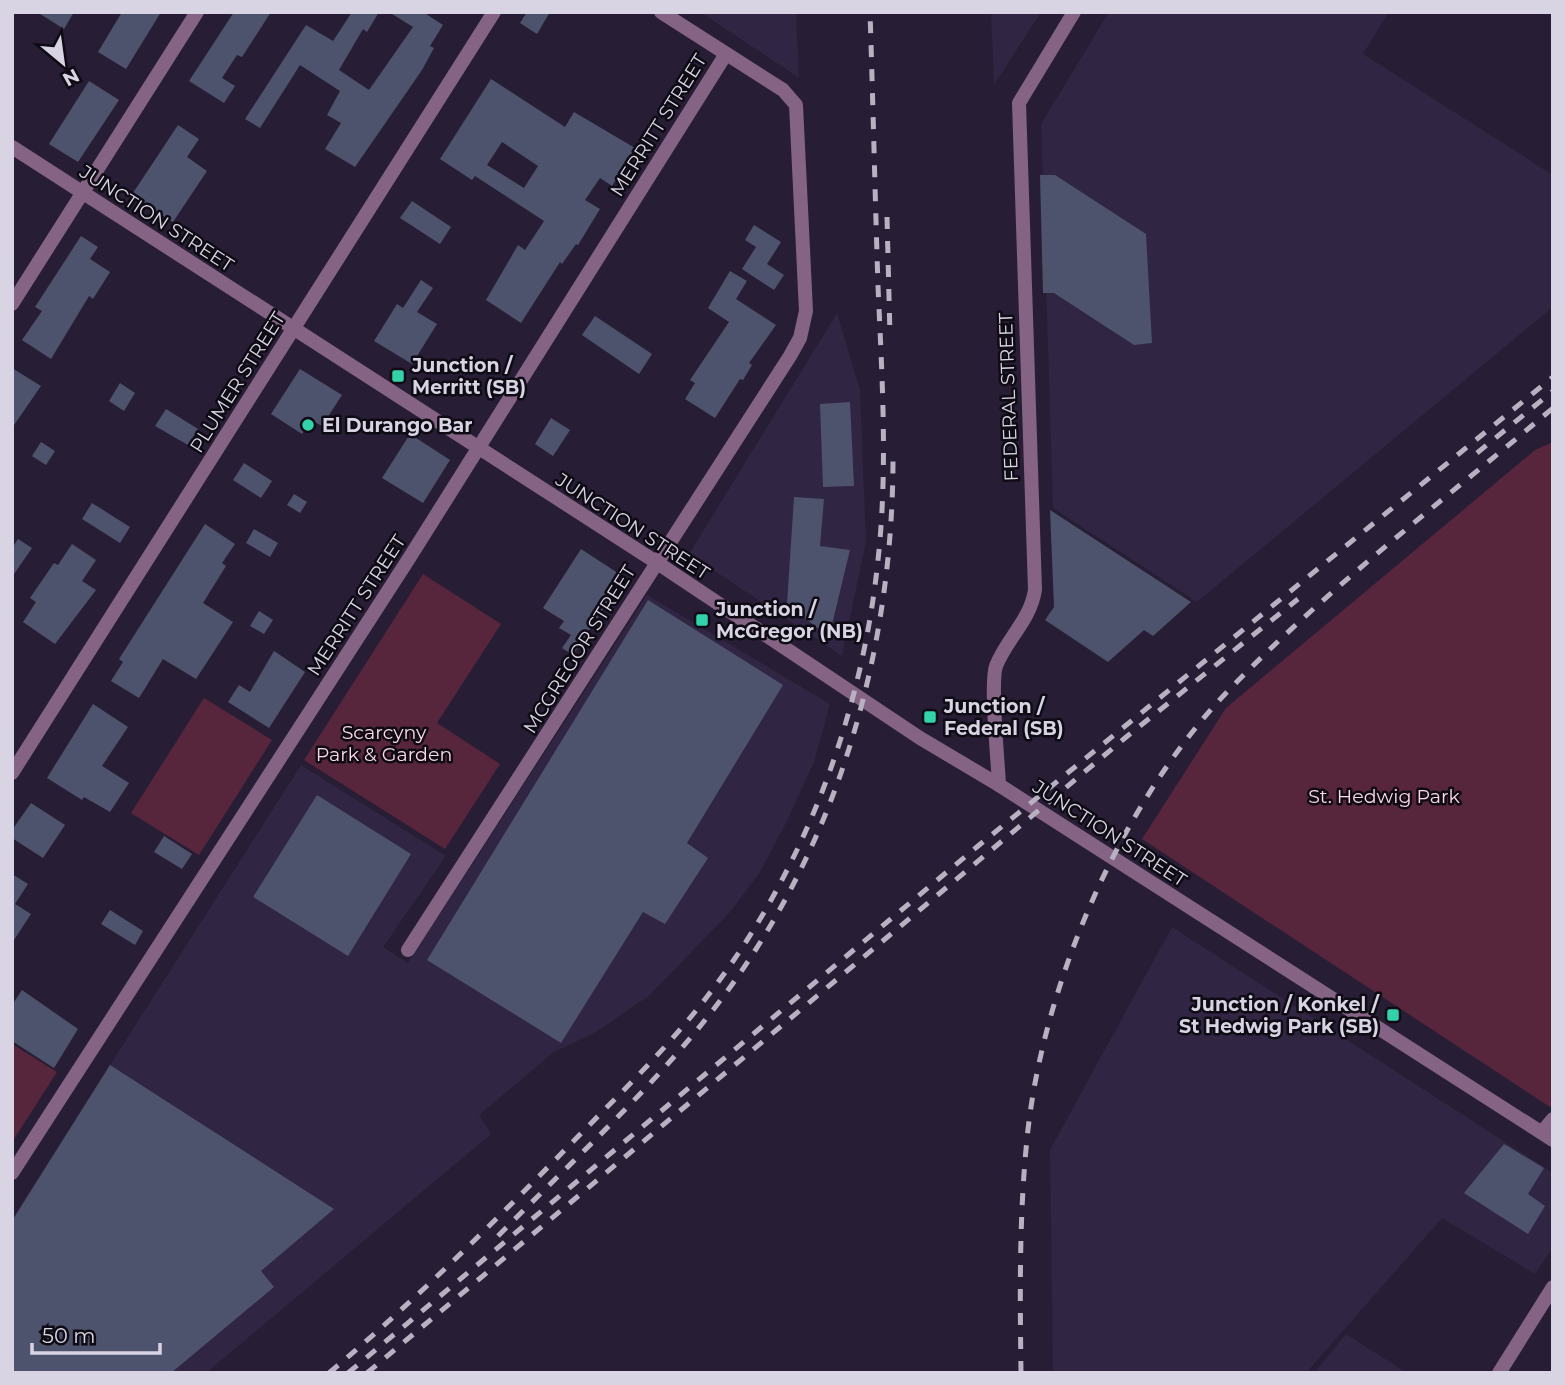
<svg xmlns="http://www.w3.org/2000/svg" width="1565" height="1385" font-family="Montserrat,sans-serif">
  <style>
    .built { fill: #302542 }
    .green { fill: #57253c }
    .building { fill: #4d536c; fill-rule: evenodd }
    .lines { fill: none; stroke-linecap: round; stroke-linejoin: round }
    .minor { stroke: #856384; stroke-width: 14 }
    .tertiary { stroke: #856384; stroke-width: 14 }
    .rail { stroke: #b7b1c2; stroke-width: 5; stroke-dasharray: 12 12; stroke-linecap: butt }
    .poi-dot { fill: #30d4aa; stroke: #0e0b14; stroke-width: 2.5 }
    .labels { text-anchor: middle; stroke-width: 5; stroke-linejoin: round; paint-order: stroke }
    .street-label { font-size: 19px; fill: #d9d4e3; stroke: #0e0b14 }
    .poi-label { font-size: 19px; font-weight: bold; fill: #d9d4e3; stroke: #0e0b14; text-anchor: start }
    .park-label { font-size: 19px; fill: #fcd7e5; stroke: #0e0b14 }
  </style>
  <rect width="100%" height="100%" fill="#271e35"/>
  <!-- built -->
  <path class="built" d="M 700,12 L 796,12 L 799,78 Z
    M 991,12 L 1041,12 L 994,85 Z
    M 1109,12 L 1389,12 L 1363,54 L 1553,175 L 1553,307 L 1197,602 L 1053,508 L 1041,124 Z
    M 837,313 L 860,390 L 866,541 L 842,656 L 689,554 Z
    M 647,595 L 830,704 L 814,762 L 786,823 L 760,872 L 730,912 L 650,995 L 596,1032 L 554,1052 L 479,1115 L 491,1134 L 206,1373 L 12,1373 L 12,1219 L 301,765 L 446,856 L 383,947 L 408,963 Z
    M 1172,927 L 1553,1173 L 1553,1247 L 1535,1274 L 1442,1218 L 1306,1373 L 1053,1373 L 1050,1150 Z
    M 1346,1334 L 1407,1373 L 1314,1373 Z"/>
  <!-- green -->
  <path class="green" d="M 1553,442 L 1553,1103 L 1550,1107 L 1142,839 L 1226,708 L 1535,450 Z
    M 423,574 L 501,624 L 437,723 L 500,764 L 445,849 L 304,760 Z
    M 204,698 L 272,740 L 199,855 L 131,813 Z
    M 12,1044 L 57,1072 L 12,1142 Z"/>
  <!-- building -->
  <path class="building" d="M 37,12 L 74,12 L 64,29 Z
    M 122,12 L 161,12 L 126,69 L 98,52 Z
    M 234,12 L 271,12 L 242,57 L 237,55 L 222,78 L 235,86 L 224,103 L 189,81 Z
    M 352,12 L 379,12 L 367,32 L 363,29 L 339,70 L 369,90 L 413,27 L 389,12 L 423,12 L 443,25 L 430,46 L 434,48 L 422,70 L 355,167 L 325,149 L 341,123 L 327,115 L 340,91 L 300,65 L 260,128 L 245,119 L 306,25 L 333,41 Z
    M 527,12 L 550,12 L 537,34 L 520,23 Z
    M 491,79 L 565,127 L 574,112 L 635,148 L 612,186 L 600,178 L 585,200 L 600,209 L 578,245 L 576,244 L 562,264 L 560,262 L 521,323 L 486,300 L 518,245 L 525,250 L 544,221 L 475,176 L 472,180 L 440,159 ZM 502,142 L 538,166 L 524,188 L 487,165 Z
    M 89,81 L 119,100 L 78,162 L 49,144 Z
    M 178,125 L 199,139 L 187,157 L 207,171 L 173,222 L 131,196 Z
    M 1040,175 L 1055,175 L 1146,234 L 1152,343 L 1134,345 L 1054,293 L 1043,293 Z
    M 412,201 L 451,227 L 440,244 L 400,218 Z
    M 754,225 L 781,242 L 767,264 L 784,275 L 774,290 L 742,269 L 756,247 L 745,240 Z
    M 81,236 L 98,247 L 90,259 L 110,272 L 93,299 L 89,296 L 51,359 L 22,340 L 42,311 L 35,307 Z
    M 730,271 L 747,281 L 736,299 L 776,325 L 749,363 L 752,365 L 743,380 L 740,379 L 715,418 L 685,399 L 695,383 L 690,380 L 729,322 L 708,308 Z
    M 421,280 L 433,288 L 417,312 L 437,324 L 412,364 L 374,341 L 397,304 L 403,308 Z
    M 595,316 L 652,354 L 639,374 L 582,335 Z
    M 12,368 L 41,386 L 12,428 Z
    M 300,369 L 342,395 L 322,426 L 311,420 L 302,434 L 271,414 Z
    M 120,383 L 135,393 L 124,411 L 109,401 Z
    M 850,402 L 854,486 L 823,487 L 820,404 Z
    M 166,409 L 198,429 L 188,445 L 155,426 Z
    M 551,418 L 570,430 L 553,456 L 535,444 Z
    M 410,434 L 450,460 L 423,503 L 382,478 Z
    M 41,442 L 55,451 L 46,465 L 32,456 Z
    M 244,463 L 272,481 L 261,498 L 233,480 Z
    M 294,494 L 307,502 L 300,513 L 287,505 Z
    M 794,497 L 824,499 L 820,546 L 850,550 L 829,637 L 787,604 Z
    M 92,503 L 130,527 L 120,543 L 82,519 Z
    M 1050,510 L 1191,602 L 1153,636 L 1144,630 L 1108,662 L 1045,620 L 1054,607 Z
    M 205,524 L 235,544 L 222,563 L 226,566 L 203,603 L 233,622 L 196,679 L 163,659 L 139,698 L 111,681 L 123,662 L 119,659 Z
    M 254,529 L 278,543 L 270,557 L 246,543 Z
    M 18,539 L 32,548 L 12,577 L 12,548 Z
    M 72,544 L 96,560 L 82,581 L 96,590 L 55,644 L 23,622 L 36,602 L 30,598 L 54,563 L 58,565 Z
    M 581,549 L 624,577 L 573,655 L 562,648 L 571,635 L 559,628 L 564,621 L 543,608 Z
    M 648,600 L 783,685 L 687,843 L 708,858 L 665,924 L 643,912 L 561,1043 L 427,960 Z
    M 259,611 L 273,620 L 264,634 L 250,626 Z
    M 274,651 L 305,672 L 269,728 L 228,702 L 239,685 L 250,692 Z
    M 93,704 L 128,727 L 102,766 L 129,783 L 110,812 L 84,797 L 82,800 L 47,778 Z
    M 317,795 L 411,854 L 348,956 L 253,897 Z
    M 31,803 L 65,825 L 43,858 L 12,838 L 12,830 Z
    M 164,836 L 192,854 L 182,869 L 154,852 Z
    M 12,874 L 28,884 L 15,904 L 31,914 L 12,943 Z
    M 110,910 L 143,931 L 135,945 L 101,924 Z
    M 22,990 L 78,1029 L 54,1068 L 12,1041 L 12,1005 Z
    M 110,1065 L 334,1209 L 261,1271 L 274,1287 L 171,1373 L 12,1373 L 12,1221 Z
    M 1504,1144 L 1544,1168 L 1528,1194 L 1545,1206 L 1528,1234 L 1464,1193 Z"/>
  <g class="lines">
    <!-- minor -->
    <path class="minor" d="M 12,304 L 197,12
      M 12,773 L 494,12
      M 999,785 C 998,761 990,684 996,666 C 1007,638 1030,621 1035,590 L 1019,103 L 1074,12
      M 408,950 L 790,356 L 800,338 L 806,311 L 796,105 L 783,90 L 661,12
      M 1542,1132 L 1553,1119
      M 12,1173 L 408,560 L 726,54
      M 1499,1373 L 1553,1287"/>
    <!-- tertiary -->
    <path class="tertiary" d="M 12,147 L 656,562 L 920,738 L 999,785 L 1553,1140"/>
    <!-- rail -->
    <path class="rail" d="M 887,217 L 890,336
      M 1477,453 L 1553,391
      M 498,1236 C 571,1162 650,1091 713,1010 C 837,851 894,651 893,452
      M 329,1373 C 409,1306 483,1233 557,1158 C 607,1106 661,1056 706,998 C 803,874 862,716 878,560 C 888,469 882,377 878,286 C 875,195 873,103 870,12
      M 348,1373 L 978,846 L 1553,377
      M 367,1373 L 1125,738 L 1298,599
      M 1021,1373 C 1020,1295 1019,1217 1027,1139 C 1042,986 1120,804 1227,692 C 1327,588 1443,501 1553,408"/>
  </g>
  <!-- markers -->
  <g class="poi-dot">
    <rect x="391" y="369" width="14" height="14" rx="3.5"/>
    <circle cx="308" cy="425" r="7"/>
    <rect x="695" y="613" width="14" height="14" rx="3.5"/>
    <rect x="923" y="710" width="14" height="14" rx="3.5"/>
    <rect x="1386" y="1008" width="14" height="14" rx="3.5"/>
  </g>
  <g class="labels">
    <!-- street labels -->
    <g class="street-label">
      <text transform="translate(658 125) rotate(-58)" y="7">MERRITT STREET</text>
      <text transform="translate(157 218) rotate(33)" y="7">JUNCTION STREET</text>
      <text transform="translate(237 382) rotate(-58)" y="7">PLUMER STREET</text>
      <text transform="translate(1008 397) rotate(-92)" y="7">FEDERAL STREET</text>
      <text transform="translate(633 526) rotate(33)" y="7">JUNCTION STREET</text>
      <text transform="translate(356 605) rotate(-57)" y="7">MERRITT STREET</text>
      <text transform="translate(579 649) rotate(-58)" y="7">MCGREGOR STREET</text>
      <text transform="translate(1110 833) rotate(33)" y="7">JUNCTION STREET</text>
    </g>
    <!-- poi labels -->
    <g class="poi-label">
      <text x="412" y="372">Junction /<tspan x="412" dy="22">Merritt (SB)</tspan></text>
      <text x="322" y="432">El Durango Bar</text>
      <text x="716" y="616">Junction /<tspan x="716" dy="22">McGregor (NB)</tspan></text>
      <text x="944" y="713">Junction /<tspan x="944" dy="22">Federal (SB)</tspan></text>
      <text x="1379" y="1011" text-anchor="end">Junction / Konkel /<tspan x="1379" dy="22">St Hedwig Park (SB)</tspan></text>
    </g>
    <!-- park labels -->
    <g class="park-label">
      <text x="384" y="739">Scarcyny<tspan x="384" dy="22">Park &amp; Garden</tspan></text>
      <text x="1384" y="803">St. Hedwig Park</text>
    </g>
  </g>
  <!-- border -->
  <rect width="1565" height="1385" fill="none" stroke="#d9d4e3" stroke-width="28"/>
  <!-- north arrow -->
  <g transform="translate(63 63) rotate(151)" stroke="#0e0b14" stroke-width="5" paint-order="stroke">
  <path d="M0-5L12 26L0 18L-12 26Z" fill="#d9d4e3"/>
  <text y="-10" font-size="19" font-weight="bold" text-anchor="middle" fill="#d9d4e3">N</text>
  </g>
  <!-- scale -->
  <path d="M32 1343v10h128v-10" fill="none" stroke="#d9d4e3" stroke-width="3.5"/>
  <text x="42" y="1343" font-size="21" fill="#d9d4e3" stroke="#0e0b14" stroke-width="5" paint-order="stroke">50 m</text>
</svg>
